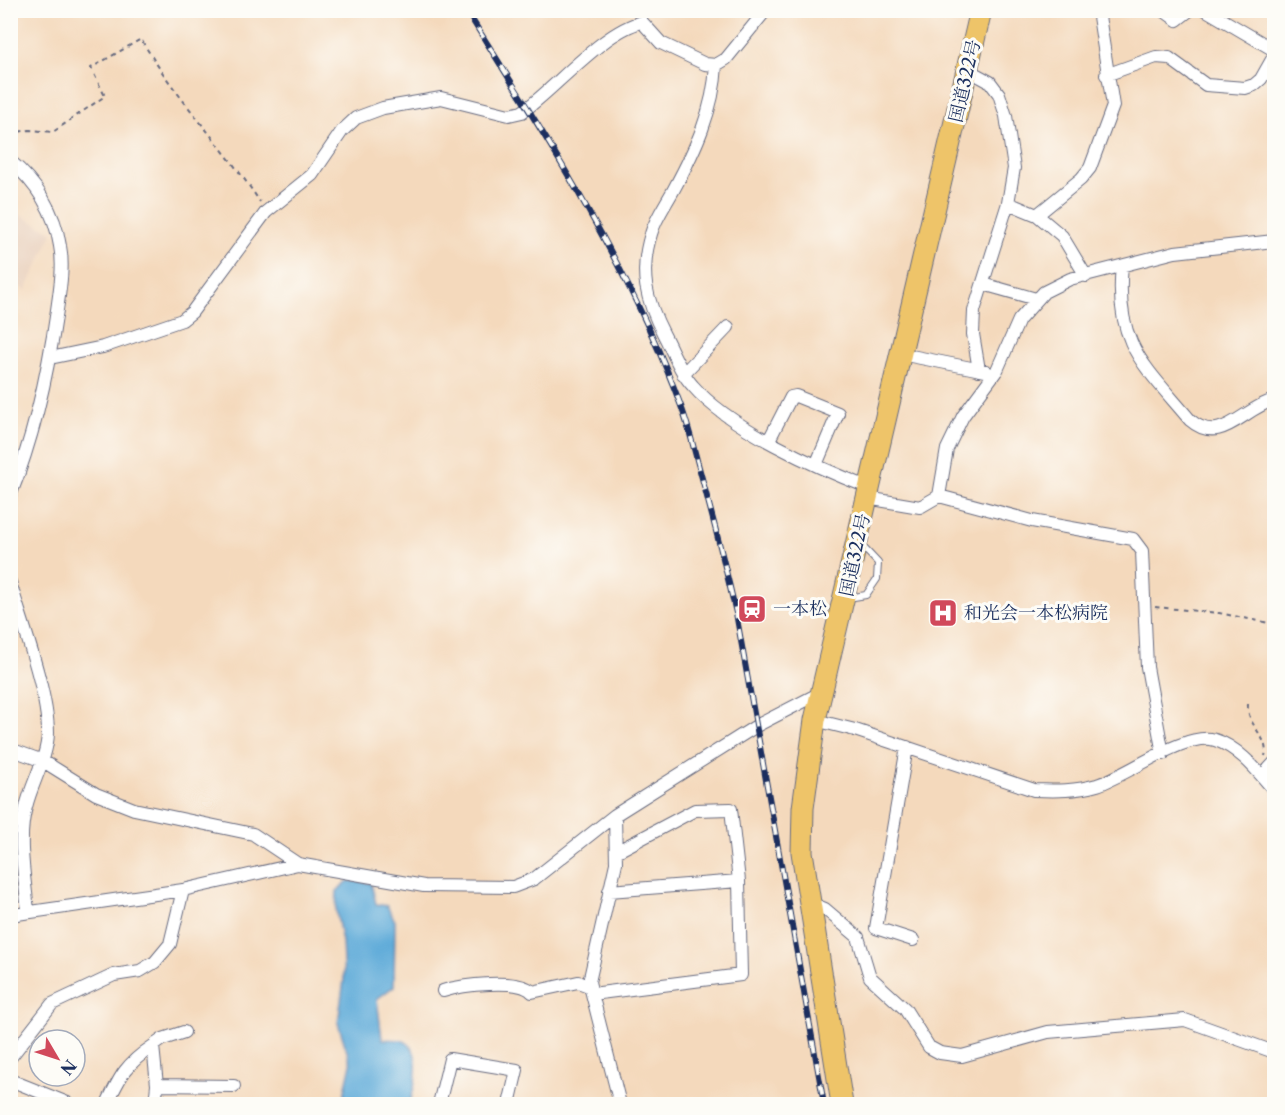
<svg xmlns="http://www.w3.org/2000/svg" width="1285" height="1115" font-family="'Libre Caslon Text','Noto Serif JP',serif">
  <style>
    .built { fill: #e8ceb9 }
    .water { fill: #60acd9; stroke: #3e6e9c; stroke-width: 1.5 }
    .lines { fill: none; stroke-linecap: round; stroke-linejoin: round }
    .service-casing { stroke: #676a7f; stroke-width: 8 }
    .minor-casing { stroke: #676a7f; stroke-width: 14 }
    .trunk-casing { stroke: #676a7f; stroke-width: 23 }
    .path { stroke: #676a7f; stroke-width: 2; stroke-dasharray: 4.5 4.5; stroke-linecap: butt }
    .service { stroke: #fff; stroke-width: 6 }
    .minor { stroke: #fff; stroke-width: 12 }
    .trunk { stroke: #eec469; stroke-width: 21 }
    .rail-casing { stroke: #1b2f5e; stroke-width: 6 }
    .rail { stroke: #fdfcf7; stroke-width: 4; stroke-dasharray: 11; stroke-linecap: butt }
    .labels { text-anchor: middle; stroke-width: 6; stroke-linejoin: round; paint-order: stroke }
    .street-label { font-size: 18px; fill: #1b2f5e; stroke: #fdfcf7 }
    .poi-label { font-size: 18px; fill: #1b2f5e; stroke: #fdfcf7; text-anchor: start }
  </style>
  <rect width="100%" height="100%" fill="#fdfcf7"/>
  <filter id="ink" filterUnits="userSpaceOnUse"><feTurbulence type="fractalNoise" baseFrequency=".0167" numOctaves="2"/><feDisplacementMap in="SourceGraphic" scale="12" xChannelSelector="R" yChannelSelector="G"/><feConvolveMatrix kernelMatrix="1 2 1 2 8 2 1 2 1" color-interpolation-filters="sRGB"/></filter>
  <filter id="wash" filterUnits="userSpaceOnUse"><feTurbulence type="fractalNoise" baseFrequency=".008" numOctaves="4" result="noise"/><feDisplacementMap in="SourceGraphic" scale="24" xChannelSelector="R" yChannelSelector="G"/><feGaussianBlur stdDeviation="1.35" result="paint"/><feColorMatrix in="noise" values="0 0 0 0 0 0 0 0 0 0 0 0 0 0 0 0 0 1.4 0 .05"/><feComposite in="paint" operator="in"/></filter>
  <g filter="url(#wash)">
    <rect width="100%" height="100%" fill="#f4d9bc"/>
    <!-- built -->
    <path class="built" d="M 12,210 L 53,233 L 26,290 L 11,282 Z"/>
    <!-- water -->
    <path class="water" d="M 348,881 L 371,883 L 376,904 L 387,906 L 395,921 L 394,986 L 377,999 L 382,1039 C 387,1040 395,1039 401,1040 C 425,1047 415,1088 409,1104 L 342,1104 L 351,1064 L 338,1023 L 344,980 L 342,942 L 336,910 L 337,891 Z"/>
  </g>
  <g filter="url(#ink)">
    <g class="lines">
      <!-- service casing -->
      <g class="service-casing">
        <path id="service" d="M 848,598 L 866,595 L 877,579 L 878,563 L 860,544"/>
      </g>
      <!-- minor casing -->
      <g class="minor-casing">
        <path id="minor" d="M 1163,10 L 1177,20 L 1190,10
          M 1206,10 L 1274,50
          M 716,65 C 714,110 695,150 674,189 C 666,204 655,219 651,234 C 639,273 646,300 664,335 C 673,352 680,372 693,386 C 729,428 818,468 870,488
          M 968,70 L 990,82 L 999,94 L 1006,116 L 1014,168 L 1008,203
          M 1106,75 L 1156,57 L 1169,58 L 1206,85 L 1245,88 L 1254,85 L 1261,79 L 1274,56
          M 10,161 C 36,182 55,212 60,246 C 64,266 60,289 57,310 C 48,373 34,437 10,496
          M 1122,266 C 1114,343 1144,365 1190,420 C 1221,447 1243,408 1274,400
          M 1086,276 L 1062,236 L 1037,215 L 1081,179 L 1090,168 L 1113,106 L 1098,10
          M 983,284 L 1036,299
          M 901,354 L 986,371
          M 50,358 L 103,347 L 182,320 L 192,312 L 266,212 L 312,175 L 342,131 L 356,118 L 383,108 L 441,98 L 509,115 L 522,112 C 556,88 603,31 642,22 L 661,43 L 705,64 L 716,65 L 726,59 L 766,10
          M 979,370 L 973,334 L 974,311 L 1008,203 L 1037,215
          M 683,374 L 728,327
          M 769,440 L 791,397 L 796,396 L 838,413 L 816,465
          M 939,496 L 947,449 L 963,416 L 997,370 L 1019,320 L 1044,292 L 1070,279 L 1175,252 L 1274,241
          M 867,498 L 920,507 L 939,496 L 1032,521 L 1133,539 L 1142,551 L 1147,667 L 1163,754
          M 10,582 C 22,623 48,692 48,733 C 47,759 32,782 26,807 C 17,839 25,879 28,911
          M 815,720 L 855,730 L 1034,790 C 1056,791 1076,791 1097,785 C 1129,775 1185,731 1215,740 C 1239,747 1259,773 1274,790
          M 907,747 L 876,928 L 913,940
          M 10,749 L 43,761 L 96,794 L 134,809 L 253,834 L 298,864 L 424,886 L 513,887 L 534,879 L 615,815 L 758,725 L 822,692
          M 1262,776 L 1274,763
          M 615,815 L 616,863 L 589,982 L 620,1104
          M 609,891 L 739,881
          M 808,902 L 825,909 L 858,937 L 870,977 L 905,1009 L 929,1047 L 940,1053 L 962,1056 L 1048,1032 L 1185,1020 L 1274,1052
          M 10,915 L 183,890 L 298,864
          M 443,991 C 461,985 519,978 532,992 L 578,982 L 589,986
          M 592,994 L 741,975 L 739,881 L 731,809 L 695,810 L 616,852
          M 10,1058 L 52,1004 L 114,975 L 140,971 L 155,962 L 170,944 L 183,890
          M 10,1080 L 70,1104
          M 157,1085 L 234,1086
          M 107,1104 C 120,1076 126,1064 153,1046
          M 155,1104 L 157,1085 L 153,1046 L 163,1039 L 184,1032
          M 439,1104 L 450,1059 L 517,1070 L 509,1104"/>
      </g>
      <!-- trunk casing -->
      <g class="trunk-casing">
        <path id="trunk" d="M 842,1104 L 802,852 L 803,808 L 815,720 L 981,10"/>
      </g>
      <!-- path -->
      <path class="path" d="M 10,133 L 30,130 L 53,132 L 105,96 L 91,68 L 141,39 C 175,98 223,145 260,202
        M 1155,607 L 1219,613 L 1274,624
        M 1248,704 C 1246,726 1270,737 1265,756"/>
      <!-- service -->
      <use href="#service" class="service"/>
      <!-- minor -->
      <use href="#minor" class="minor"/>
      <!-- trunk -->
      <use href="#trunk" class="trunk"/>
      <!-- rail casing -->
      <g class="rail-casing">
        <path id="rail" d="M 466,10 C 546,136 629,266 681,406 C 689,427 694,450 700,471 C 713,518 725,565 736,613 L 824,1104"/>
      </g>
      <!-- rail -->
      <use href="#rail" class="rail"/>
    </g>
  </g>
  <!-- icons -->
  <defs>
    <g id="station-square" transform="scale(1.5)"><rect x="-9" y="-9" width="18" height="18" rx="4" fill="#d1495b" stroke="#fdfcf7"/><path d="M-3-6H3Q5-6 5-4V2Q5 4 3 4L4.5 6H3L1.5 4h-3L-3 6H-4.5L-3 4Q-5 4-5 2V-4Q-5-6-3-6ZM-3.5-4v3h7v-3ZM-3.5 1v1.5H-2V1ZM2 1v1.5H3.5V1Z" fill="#fff"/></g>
    <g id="hospital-square" transform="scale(1.5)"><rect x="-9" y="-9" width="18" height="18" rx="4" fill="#d1495b" stroke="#fdfcf7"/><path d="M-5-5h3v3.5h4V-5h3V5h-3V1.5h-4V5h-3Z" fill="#fff"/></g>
  </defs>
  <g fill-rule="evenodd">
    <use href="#station-square" x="752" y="609"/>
    <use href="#hospital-square" x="943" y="613"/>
  </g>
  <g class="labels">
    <!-- street labels -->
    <g class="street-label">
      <text transform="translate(965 81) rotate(-77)" y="6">国道322号</text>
      <text transform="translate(855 555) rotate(-78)" y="6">国道322号</text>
    </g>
    <!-- poi labels -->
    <g class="poi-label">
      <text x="773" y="615">一本松</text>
      <text x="964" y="619">和光会一本松病院</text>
    </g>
  </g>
  <!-- margin -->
  <rect width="1285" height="1115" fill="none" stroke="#fdfcf7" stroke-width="36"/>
  <!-- north arrow -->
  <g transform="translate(57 1058) rotate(129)"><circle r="28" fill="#fdfcf7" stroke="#a3aaba" stroke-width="1.5"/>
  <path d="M0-4.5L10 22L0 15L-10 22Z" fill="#d1495b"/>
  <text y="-9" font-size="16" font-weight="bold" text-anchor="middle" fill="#1b2f5e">N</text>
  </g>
</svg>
